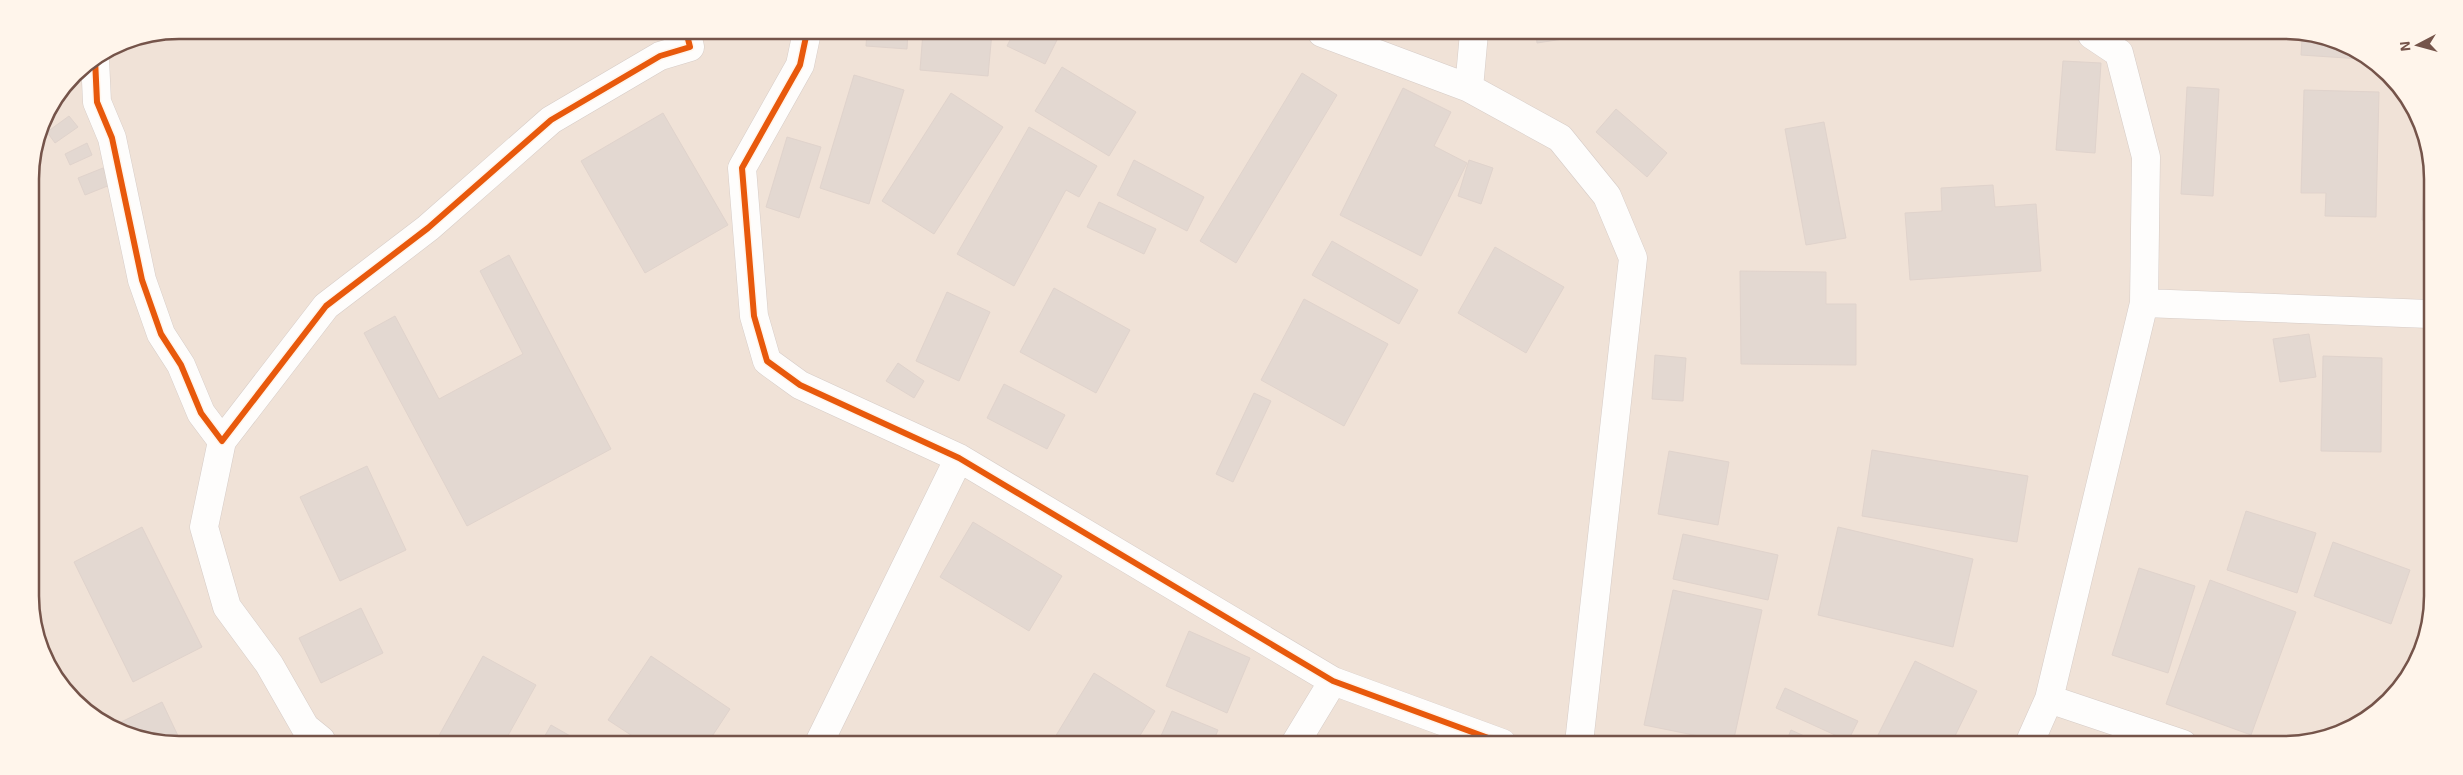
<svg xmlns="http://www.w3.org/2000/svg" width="2463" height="775" font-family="'Exo 2',sans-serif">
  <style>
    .residential { fill: #f0e2d7 }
    .building { fill: #e3d8d1; stroke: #e0d3cc }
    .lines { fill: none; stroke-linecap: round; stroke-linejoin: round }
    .minor-casing { stroke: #d6ccc7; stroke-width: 29 }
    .minor { stroke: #fefdfc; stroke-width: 28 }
    .cycleway-casing { stroke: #fff5eb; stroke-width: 9 }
    .cycleway { stroke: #e8590c; stroke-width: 6 }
    .rim { fill: none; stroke: #75544a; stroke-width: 2.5 }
  </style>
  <rect width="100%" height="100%" fill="#f7f0ea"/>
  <!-- residential -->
  <path class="residential" d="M 178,30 L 2323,35 L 2396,80 L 2430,150 L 2428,635 L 2408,679 L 2375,714 L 2333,737 L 2294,745 L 140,740 L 67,695 L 33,625 L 30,169 L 41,121 L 74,73 L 122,41 Z"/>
  <!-- building -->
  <path class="building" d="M 867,32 L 908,32 L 907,49 L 866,46 Z
    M 923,32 L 992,32 L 988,76 L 920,70 Z
    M 1014,32 L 1061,32 L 1045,64 L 1007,46 Z
    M 1536,33 L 1601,33 L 1537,43 Z
    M 2291,35 L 2323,35 L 2361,59 L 2301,55 L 2302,39 L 2291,39 Z
    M 2063,61 L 2101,63 L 2095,153 L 2056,150 Z
    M 1062,67 L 1136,112 L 1109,156 L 1035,111 Z
    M 1302,73 L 1337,95 L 1236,263 L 1200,241 Z
    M 854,75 L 904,90 L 869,204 L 820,188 Z
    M 2187,87 L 2219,89 L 2213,196 L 2181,194 Z
    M 1403,88 L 1451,112 L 1434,146 L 1467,163 L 1421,256 L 1340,215 Z
    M 2304,90 L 2379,92 L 2376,217 L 2325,216 L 2326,193 L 2301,193 Z
    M 951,93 L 1003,127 L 934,234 L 882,201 Z
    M 1616,109 L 1667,153 L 1647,177 L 1596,132 Z
    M 663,113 L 728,225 L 645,273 L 581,161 Z
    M 69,116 L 78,127 L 55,143 L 47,132 Z
    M 1824,122 L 1846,238 L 1806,245 L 1785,129 Z
    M 1029,127 L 1097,166 L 1079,197 L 1066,190 L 1014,286 L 957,254 Z
    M 787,137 L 821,147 L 799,218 L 766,207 Z
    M 2426,141 L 2430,150 L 2430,220 L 2422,220 Z
    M 87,143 L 92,155 L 70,165 L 65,154 Z
    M 1134,160 L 1204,197 L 1187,231 L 1117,195 Z
    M 1469,160 L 1493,168 L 1481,204 L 1458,196 Z
    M 103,168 L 110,185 L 85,195 L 78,178 Z
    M 1993,185 L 1995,207 L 2036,204 L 2041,271 L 1910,280 L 1905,213 L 1942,211 L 1941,188 Z
    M 1099,202 L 1156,229 L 1144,254 L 1087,227 Z
    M 1332,241 L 1418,290 L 1399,324 L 1312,275 Z
    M 1495,247 L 1564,287 L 1526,353 L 1458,313 Z
    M 509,255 L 611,449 L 467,526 L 364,333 L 395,316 L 439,399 L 523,354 L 480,271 Z
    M 1740,271 L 1826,272 L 1826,304 L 1856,304 L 1856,365 L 1741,364 Z
    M 1054,288 L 1130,330 L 1096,393 L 1020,352 Z
    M 947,292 L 990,312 L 959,381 L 916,361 Z
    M 1304,299 L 1388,344 L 1344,426 L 1261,380 Z
    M 2309,334 L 2316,377 L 2280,382 L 2273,339 Z
    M 1655,355 L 1686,358 L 1683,401 L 1652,399 Z
    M 2323,356 L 2382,358 L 2381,452 L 2321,451 Z
    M 898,363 L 924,381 L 914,398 L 886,381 Z
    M 1004,384 L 1065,415 L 1047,449 L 987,418 Z
    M 1254,393 L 1271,401 L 1233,482 L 1216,474 Z
    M 1872,450 L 2028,476 L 2017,542 L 1862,516 Z
    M 1669,451 L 1729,462 L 1718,525 L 1658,514 Z
    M 367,466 L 406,550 L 340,581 L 300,497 Z
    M 2246,511 L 2316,533 L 2297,593 L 2227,570 Z
    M 973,522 L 1062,576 L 1029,631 L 940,577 Z
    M 142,527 L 202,647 L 133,682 L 74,562 Z
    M 1838,527 L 1973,559 L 1953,647 L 1818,615 Z
    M 1683,534 L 1778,555 L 1768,600 L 1673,579 Z
    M 2333,542 L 2410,570 L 2391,624 L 2314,596 Z
    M 2139,568 L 2195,586 L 2168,673 L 2112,655 Z
    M 2210,580 L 2296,612 L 2251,735 L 2166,704 Z
    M 1673,590 L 1762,610 L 1733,743 L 1644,725 Z
    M 361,608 L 383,653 L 321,683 L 299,638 Z
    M 1189,631 L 1250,658 L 1227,713 L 1166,686 Z
    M 2421,650 L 2408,679 L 2402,685 L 2399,683 Z
    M 483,656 L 536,685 L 505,741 L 436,741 Z
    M 651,656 L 730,709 L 709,741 L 640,741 L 608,720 Z
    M 1915,661 L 1977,691 L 1951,744 L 1895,744 L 1878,735 Z
    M 1094,673 L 1155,711 L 1136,742 L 1052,742 Z
    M 1785,688 L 1858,721 L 1848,741 L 1776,708 Z
    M 162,702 L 180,740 L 140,740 L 115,725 Z
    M 1172,711 L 1218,730 L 1213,742 L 1175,742 L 1161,736 Z
    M 551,725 L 579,741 L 542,741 Z
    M 1791,730 L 1822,744 L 1785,744 Z"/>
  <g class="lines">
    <!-- minor casing -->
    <g class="minor-casing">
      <path id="minor" d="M 807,32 L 800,65 L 742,168 L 754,316 L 767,361 L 800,385 L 959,458 L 1333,681 L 1502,743
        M 1322,33 L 1469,88 L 1560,138 L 1607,196 L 1633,258 L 1579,743
        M 95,59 L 97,102 L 112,138 L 142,280 L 161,334 L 181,365 L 201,413 L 222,441 L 326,306 L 428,228 L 551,120 L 660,56 L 690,47 L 686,31
        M 1469,88 L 1474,33
        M 2144,303 L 2429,314
        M 222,441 L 204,527 L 227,607 L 269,664 L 305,727 L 321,740
        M 2049,699 L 2183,744
        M 820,741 L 959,458
        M 1296,742 L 1333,681
        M 2029,744 L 2049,699 L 2144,303 L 2146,157 L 2119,53 L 2092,35"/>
    </g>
    <!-- minor -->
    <use href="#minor" class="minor"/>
    <!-- cycleway casing -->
    <g class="cycleway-casing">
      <path id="cycleway" d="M 807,32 L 800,65 L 742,168 L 754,316 L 767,361 L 800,385 L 959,458 L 1333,681 L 1502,743
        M 95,59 L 97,102 L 112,138 L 142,280 L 161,334 L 181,365 L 201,413 L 222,441 L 326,306 L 428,228 L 551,120 L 660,56 L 690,47 L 686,31"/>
    </g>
    <!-- cycleway -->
    <use href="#cycleway" class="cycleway"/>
  </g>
  <!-- crop -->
  <path d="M0 0H2463V775H0ZM179 39H2284A140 140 0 0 1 2424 179V596A140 140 0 0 1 2284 736H179A140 140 0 0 1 39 596V179A140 140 0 0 1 179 39Z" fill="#fff5eb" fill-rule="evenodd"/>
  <path class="rim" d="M179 39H2284A140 140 0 0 1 2424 179V596A140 140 0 0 1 2284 736H179A140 140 0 0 1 39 596V179A140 140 0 0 1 179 39Z"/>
  <!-- north arrow -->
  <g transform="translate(2418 45) rotate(264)" stroke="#fff5eb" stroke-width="4" paint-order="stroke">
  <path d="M0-4L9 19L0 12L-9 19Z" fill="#75544a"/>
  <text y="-8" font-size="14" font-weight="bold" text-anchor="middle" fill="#75544a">N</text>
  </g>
</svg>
